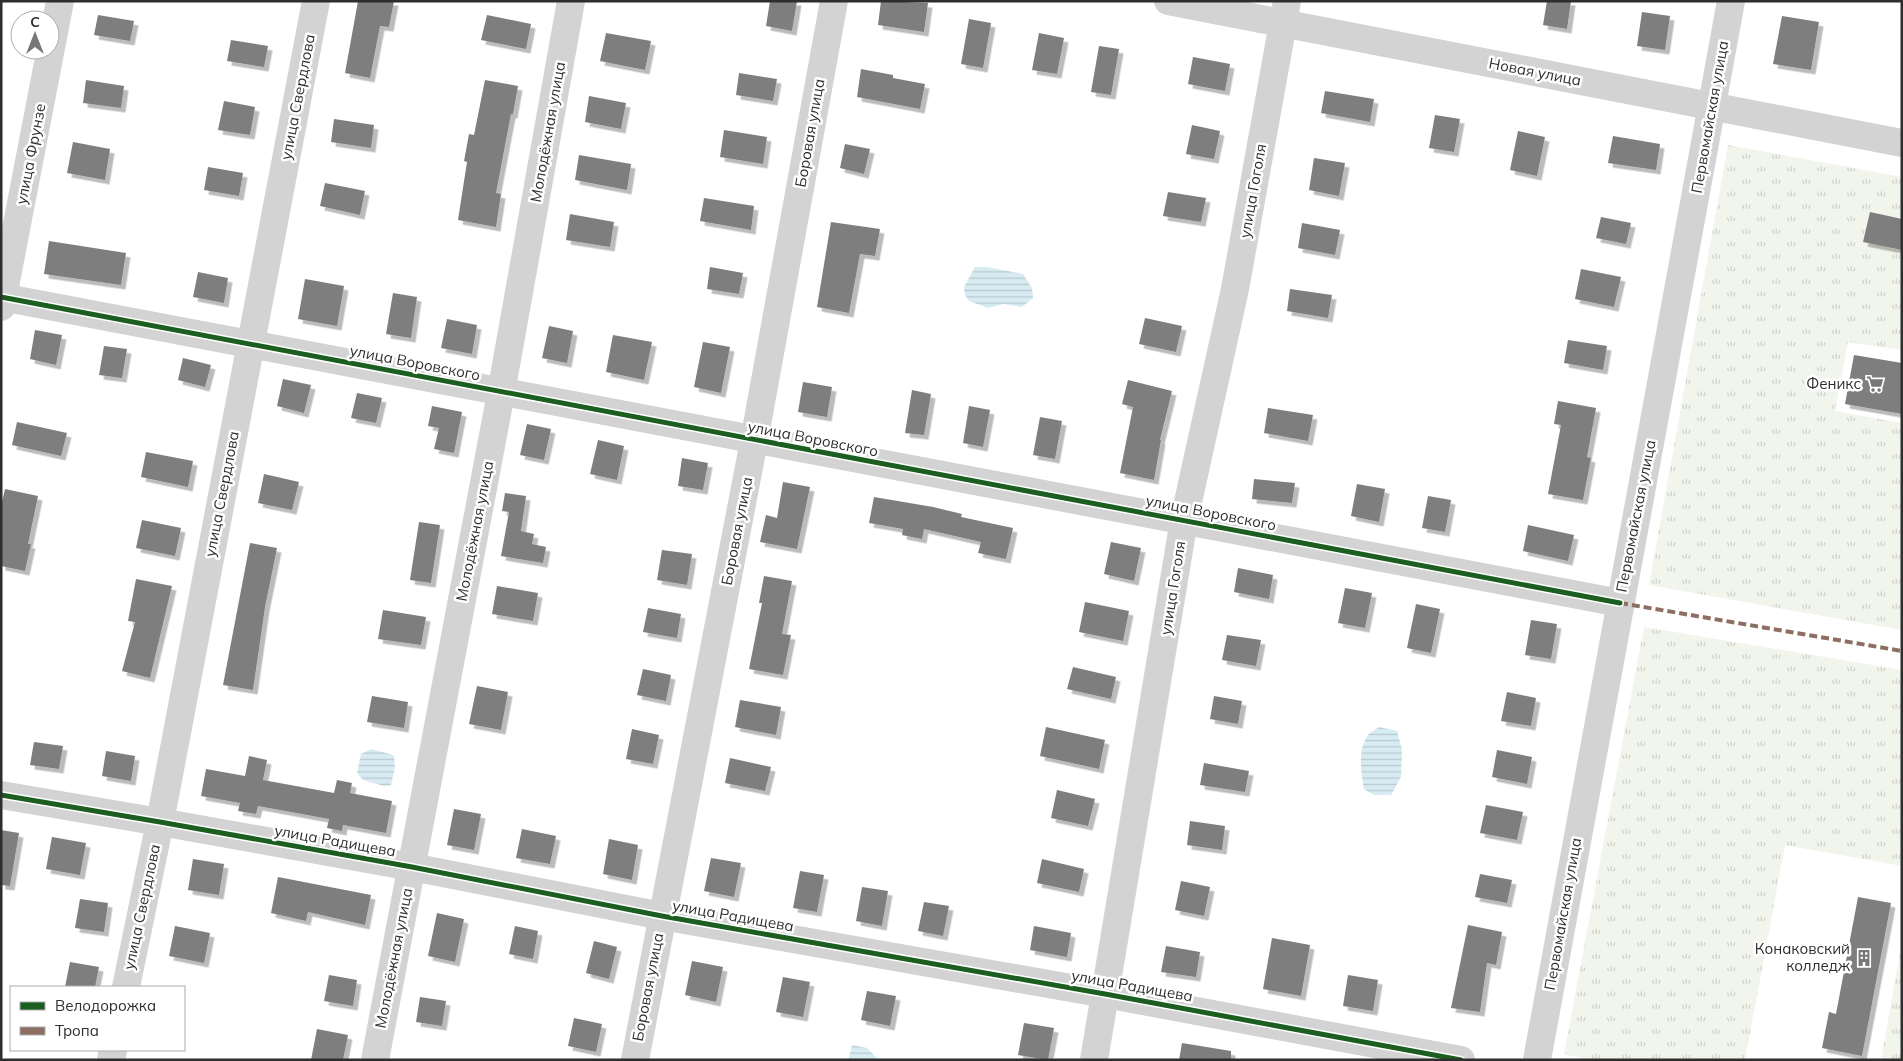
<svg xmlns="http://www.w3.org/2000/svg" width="1903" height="1061" font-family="Mulish,sans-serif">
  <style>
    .park { fill: url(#park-tufts) }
    .water { fill: url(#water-rules) }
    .building { fill: #7e7e7e; filter: url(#shadow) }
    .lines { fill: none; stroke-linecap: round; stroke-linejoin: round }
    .minor { stroke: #d3d3d3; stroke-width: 28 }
    .quiet { stroke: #8d6e63; stroke-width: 4; stroke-dasharray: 8 4; stroke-linecap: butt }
    .cycleway-casing { stroke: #fff; stroke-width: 8 }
    .cycleway { stroke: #1b5e20; stroke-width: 5 }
    .labels { text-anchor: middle; stroke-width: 5; stroke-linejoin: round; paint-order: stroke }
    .street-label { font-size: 15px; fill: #2e2e2e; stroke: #fff }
    .poi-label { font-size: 15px; fill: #2e2e2e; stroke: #fff; text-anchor: end }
  </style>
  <defs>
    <pattern id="park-tufts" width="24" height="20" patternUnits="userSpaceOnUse" patternTransform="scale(1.25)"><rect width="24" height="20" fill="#f1f5eb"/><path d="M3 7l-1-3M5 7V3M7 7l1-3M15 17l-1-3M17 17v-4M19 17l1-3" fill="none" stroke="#cfd2ca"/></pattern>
    <pattern id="water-rules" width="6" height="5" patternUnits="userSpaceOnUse" patternTransform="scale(1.25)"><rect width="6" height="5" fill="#d7ebf2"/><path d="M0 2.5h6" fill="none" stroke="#b9cad0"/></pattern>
    <filter id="shadow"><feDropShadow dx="4.5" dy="4.5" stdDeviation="0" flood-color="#0004"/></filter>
  </defs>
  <rect width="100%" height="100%" fill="#fff"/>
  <!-- park -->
  <path class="park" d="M 1728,145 L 1902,177 L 1902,350 L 1848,342 L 1835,411 L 1902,423 L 1902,630 L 1649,585 Z
    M 1644,627 L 1902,670 L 1902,866 L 1785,845 L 1745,1060 L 1590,1060 L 1564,1054 Z
    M 1902,942 L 1902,1060 L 1881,1060 Z"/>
  <!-- water -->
  <path class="water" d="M 975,267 L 987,267 L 1023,274 L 1032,288 L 1033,298 L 1022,307 L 1003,304 L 988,308 L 969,301 L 965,295 L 964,287 Z
    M 1379,727 L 1397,731 L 1402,750 L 1401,777 L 1391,795 L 1374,795 L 1364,789 C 1361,773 1357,748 1369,734 C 1371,732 1376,729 1379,727 Z
    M 371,749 L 390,754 L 394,756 L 395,767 L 391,785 L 384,786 L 363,780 L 357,773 L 361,754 Z
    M 852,1045 L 867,1048 L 878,1059 L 842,1060 L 849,1058 Z"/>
  <!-- building -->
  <path class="building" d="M 358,1 L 394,1 L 389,27 L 380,26 L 370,78 L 345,73 Z
    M 770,1 L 797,1 L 792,31 L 766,26 Z
    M 881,1 L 928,3 L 924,32 L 878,25 Z
    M 1547,1 L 1571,1 L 1567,29 L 1543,25 Z
    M 1642,12 L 1670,16 L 1665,50 L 1637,46 Z
    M 98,15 L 134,21 L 130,41 L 94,35 Z
    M 487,15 L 531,24 L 526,49 L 481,40 Z
    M 1782,16 L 1819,22 L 1811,70 L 1773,64 Z
    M 969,19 L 991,23 L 983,68 L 961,64 Z
    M 606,33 L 651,41 L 645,70 L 600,61 Z
    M 1039,33 L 1064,38 L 1057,74 L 1032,70 Z
    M 231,40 L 268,46 L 264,67 L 227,61 Z
    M 1099,46 L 1119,49 L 1111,95 L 1091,92 Z
    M 1193,57 L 1230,64 L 1225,91 L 1188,84 Z
    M 861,69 L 893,75 L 893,78 L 925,84 L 920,109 L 857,97 Z
    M 739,73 L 777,79 L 773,101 L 736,95 Z
    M 86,80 L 124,86 L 121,108 L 83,103 Z
    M 485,80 L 518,86 L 513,114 L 511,114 L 496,193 L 501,194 L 496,227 L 458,220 L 467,162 L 464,161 L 469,134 L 474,135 Z
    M 1325,91 L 1374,99 L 1370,122 L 1321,113 Z
    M 589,96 L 626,103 L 621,129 L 585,122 Z
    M 224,101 L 255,107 L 250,135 L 218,130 Z
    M 1435,115 L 1460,119 L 1454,152 L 1429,148 Z
    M 334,119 L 374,125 L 371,148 L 331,142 Z
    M 1192,125 L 1220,131 L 1214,159 L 1186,154 Z
    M 724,130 L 767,137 L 763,164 L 720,157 Z
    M 1518,131 L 1545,137 L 1537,176 L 1510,170 Z
    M 1613,136 L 1660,144 L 1656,170 L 1608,163 Z
    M 73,142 L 110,149 L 105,180 L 67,173 Z
    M 845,144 L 870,149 L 864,174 L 840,168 Z
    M 579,155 L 631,164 L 627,190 L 575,180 Z
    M 1314,158 L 1345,163 L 1339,196 L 1309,190 Z
    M 208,167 L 243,173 L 239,196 L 204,190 Z
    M 325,183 L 365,191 L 360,215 L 320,206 Z
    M 1168,192 L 1206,198 L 1201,222 L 1163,216 Z
    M 704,198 L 754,206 L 751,230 L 700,221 Z
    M 1870,212 L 1902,219 L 1902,250 L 1863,242 Z
    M 570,214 L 614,222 L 610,247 L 566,240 Z
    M 1601,217 L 1631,223 L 1626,244 L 1596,238 Z
    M 831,222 L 880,229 L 875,256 L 860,254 L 849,313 L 817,307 Z
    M 1302,223 L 1340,230 L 1335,255 L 1298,248 Z
    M 49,241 L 126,253 L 121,285 L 44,274 Z
    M 710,267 L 743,273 L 739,294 L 707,289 Z
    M 1581,269 L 1621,277 L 1614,307 L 1575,299 Z
    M 198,272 L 228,278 L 224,303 L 193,297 Z
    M 305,279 L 344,286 L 337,326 L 298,319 Z
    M 1290,289 L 1332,295 L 1328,318 L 1287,311 Z
    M 393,293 L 417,297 L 411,338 L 386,334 Z
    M 1145,318 L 1182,326 L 1176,352 L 1139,344 Z
    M 447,319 L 477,325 L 472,354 L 441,348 Z
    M 549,326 L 573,331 L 567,363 L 542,358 Z
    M 35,330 L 62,335 L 56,365 L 30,359 Z
    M 613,335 L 652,342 L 644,380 L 606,372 Z
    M 1568,340 L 1607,346 L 1603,370 L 1564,363 Z
    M 703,342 L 730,347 L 721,393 L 694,387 Z
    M 104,346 L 127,349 L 122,378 L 99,375 Z
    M 1854,355 L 1902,363 L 1902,414 L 1845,404 Z
    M 183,358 L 211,365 L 205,387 L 178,380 Z
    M 283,379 L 311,385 L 304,413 L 277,406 Z
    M 1128,380 L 1172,391 L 1160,440 L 1161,440 L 1154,480 L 1120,473 L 1133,407 L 1122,404 Z
    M 803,382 L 832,387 L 827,417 L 798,412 Z
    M 912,390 L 931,394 L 924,435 L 905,433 Z
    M 357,393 L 382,398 L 376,423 L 351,418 Z
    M 1558,401 L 1596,408 L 1587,457 L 1591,458 L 1583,500 L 1548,494 L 1561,425 L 1554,424 Z
    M 432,406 L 462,412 L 454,453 L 434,449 L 439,428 L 428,426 Z
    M 969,406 L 990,410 L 983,447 L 963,443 Z
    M 1268,408 L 1313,415 L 1308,441 L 1264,433 Z
    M 1040,417 L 1062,421 L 1055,459 L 1033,455 Z
    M 17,422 L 67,433 L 61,456 L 12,445 Z
    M 527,424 L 551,429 L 544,460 L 520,455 Z
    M 598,440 L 624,446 L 617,480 L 590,474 Z
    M 146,452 L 193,461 L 188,487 L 141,477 Z
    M 682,458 L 708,463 L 703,490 L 678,486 Z
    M 264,474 L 299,482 L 292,510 L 258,503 Z
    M 1254,479 L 1295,483 L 1292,503 L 1252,499 Z
    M 783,482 L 810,487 L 797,549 L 760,542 L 766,515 L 777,518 Z
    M 1357,484 L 1385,489 L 1379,522 L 1351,516 Z
    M 5,489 L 38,496 L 28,544 L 31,544 L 25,571 L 1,566 L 1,506 Z
    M 505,493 L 526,496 L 521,531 L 534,534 L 532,544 L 546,547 L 543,563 L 501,556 L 509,512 L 502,511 Z
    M 1428,496 L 1451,500 L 1445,532 L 1422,528 Z
    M 874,497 L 933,507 L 962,514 L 961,517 L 1013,528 L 1006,559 L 978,553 L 981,542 L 924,529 L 922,539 L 902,535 L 903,529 L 869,523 Z
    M 142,520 L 181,528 L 175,556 L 136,548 Z
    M 419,522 L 440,525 L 431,583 L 410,580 Z
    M 1528,525 L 1574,535 L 1568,561 L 1523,551 Z
    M 1111,542 L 1141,548 L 1134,581 L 1104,574 Z
    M 250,543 L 277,548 L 265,607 L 253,690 L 223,685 Z
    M 662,550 L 692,554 L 687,585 L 657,580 Z
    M 1238,568 L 1273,575 L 1269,599 L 1234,592 Z
    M 764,576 L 792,581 L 782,634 L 791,635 L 783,675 L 749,669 L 762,603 L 759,603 Z
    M 136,579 L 172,586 L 150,678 L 122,671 L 135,622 L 128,621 Z
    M 497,586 L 538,593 L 533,621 L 492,614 Z
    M 1345,588 L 1372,593 L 1365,628 L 1338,623 Z
    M 1085,602 L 1129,611 L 1123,641 L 1079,632 Z
    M 1416,604 L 1440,609 L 1431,653 L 1407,648 Z
    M 648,608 L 681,614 L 677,638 L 643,632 Z
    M 383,610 L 426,617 L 421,645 L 378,639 Z
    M 1531,620 L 1557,624 L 1551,659 L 1525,655 Z
    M 1227,635 L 1261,640 L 1256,666 L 1222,660 Z
    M 1073,667 L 1116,677 L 1111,699 L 1067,689 Z
    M 643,669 L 671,675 L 666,701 L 637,695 Z
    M 477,686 L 508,692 L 501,730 L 469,724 Z
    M 1507,692 L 1536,698 L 1531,726 L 1501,721 Z
    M 372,696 L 408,702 L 404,728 L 367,722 Z
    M 1214,696 L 1242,701 L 1238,724 L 1210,719 Z
    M 740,700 L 781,707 L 776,735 L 735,727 Z
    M 1046,727 L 1105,740 L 1099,769 L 1040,756 Z
    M 632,729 L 659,735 L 653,764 L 626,759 Z
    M 34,742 L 63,746 L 59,769 L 30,765 Z
    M 1497,750 L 1532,757 L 1527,784 L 1492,777 Z
    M 106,751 L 135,756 L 131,781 L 102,776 Z
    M 249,756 L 267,760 L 263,780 L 334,793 L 337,780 L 352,783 L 350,793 L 392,801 L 386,833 L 343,825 L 342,831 L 327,828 L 329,819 L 258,806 L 256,814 L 238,811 L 240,803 L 201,796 L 206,769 L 245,776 Z
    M 730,758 L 771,767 L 765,791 L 725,783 Z
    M 1204,763 L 1249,771 L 1245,792 L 1200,785 Z
    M 1057,790 L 1095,799 L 1088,826 L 1051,818 Z
    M 1486,805 L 1523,812 L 1517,840 L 1480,833 Z
    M 454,809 L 481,814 L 474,850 L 447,845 Z
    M 1190,821 L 1225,826 L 1222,850 L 1187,845 Z
    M 522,829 L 556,836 L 550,864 L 516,858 Z
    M 1,830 L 19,833 L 10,886 L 1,885 Z
    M 52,837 L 86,843 L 80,875 L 46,869 Z
    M 609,839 L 638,845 L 632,880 L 603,874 Z
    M 711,858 L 741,863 L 734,897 L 704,891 Z
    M 193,859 L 224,864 L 219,895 L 188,890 Z
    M 1042,859 L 1084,869 L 1079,892 L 1037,883 Z
    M 800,871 L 824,875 L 817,912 L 793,908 Z
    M 1480,874 L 1512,880 L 1507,903 L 1475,897 Z
    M 278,877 L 371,895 L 365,925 L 308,912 L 306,921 L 271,913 Z
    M 1181,881 L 1210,887 L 1204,916 L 1175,910 Z
    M 862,887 L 888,891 L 882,926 L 856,921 Z
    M 1858,897 L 1891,903 L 1862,1056 L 1822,1048 L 1829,1012 L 1836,1014 Z
    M 80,899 L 108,903 L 104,932 L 75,928 Z
    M 924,902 L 949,906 L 943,936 L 918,931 Z
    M 437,913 L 464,919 L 455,962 L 428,956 Z
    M 1468,925 L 1502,932 L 1496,965 L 1487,963 L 1480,1012 L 1451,1008 Z
    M 175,926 L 210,933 L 204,963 L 169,956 Z
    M 515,926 L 538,931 L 533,959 L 509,954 Z
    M 1034,926 L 1071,933 L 1067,957 L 1030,950 Z
    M 1272,938 L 1310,945 L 1301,996 L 1263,989 Z
    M 594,941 L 617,947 L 609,979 L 586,973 Z
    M 1166,946 L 1200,952 L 1196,977 L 1161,972 Z
    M 692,961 L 723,967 L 716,1002 L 685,995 Z
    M 70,962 L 99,967 L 95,987 L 65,987 Z
    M 329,975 L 357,980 L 353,1006 L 324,1001 Z
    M 1348,975 L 1378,980 L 1373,1011 L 1343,1006 Z
    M 783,977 L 810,982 L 803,1017 L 776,1012 Z
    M 867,991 L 896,996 L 890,1026 L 861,1020 Z
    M 420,997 L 446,1001 L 442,1026 L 416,1022 Z
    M 574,1018 L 602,1024 L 596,1052 L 568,1046 Z
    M 1024,1023 L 1054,1028 L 1048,1060 L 1018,1055 Z
    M 317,1029 L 348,1035 L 343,1060 L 311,1060 Z
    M 1182,1043 L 1231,1051 L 1231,1060 L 1179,1060 Z"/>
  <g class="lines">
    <!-- minor -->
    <path class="minor" d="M 1168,1 L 1902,143
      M 1,297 L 1620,603
      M 1,307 L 60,1
      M 1,795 L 160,822 L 412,867 L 662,916 L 1105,994 L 1461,1060
      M 126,987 L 160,822 L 316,1
      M 111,1060 L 113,1050
      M 375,1060 L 501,393 L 571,1
      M 635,1060 L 754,441 L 834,1
      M 1094,1060 L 1184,520 L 1235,289 L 1287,1
      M 1537,1060 L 1731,1"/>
    <!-- quiet -->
    <path class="quiet" d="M 1620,603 L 1902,651"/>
    <!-- cycleway casing -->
    <g class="cycleway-casing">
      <path id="cycleway" d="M 1,297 L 1620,603
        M 1,795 L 160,822 L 412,867 L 662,916 L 1105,994 L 1461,1060"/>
    </g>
    <!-- cycleway -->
    <use href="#cycleway" class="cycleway"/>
  </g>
  <!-- icons -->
  <defs>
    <g id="supermarket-bare" transform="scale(1.35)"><path d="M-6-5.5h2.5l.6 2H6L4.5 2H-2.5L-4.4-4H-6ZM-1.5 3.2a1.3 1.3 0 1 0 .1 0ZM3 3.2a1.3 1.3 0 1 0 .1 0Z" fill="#777" stroke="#fff" stroke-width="2.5" paint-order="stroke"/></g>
    <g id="building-bare" transform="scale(1.35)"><path d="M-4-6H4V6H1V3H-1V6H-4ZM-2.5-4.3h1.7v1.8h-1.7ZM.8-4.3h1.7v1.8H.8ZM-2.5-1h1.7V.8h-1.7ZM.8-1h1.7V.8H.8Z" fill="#777" stroke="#fff" stroke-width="2.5" paint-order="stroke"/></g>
  </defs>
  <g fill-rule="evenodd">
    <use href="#supermarket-bare" x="1875" y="384"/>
    <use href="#building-bare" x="1864" y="958"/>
  </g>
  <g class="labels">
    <!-- street labels -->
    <g class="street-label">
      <text transform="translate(1535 72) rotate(11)" y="5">Новая улица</text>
      <text transform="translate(298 97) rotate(-79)" y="5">улица Свердлова</text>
      <text transform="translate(1710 117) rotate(-80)" y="5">Первомайская улица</text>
      <text transform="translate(548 132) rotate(-80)" y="5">Молодёжная улица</text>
      <text transform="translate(810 133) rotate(-80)" y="5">Боровая улица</text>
      <text transform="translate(31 154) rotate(-79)" y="5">улица Фрунзе</text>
      <text transform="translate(1253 191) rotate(-80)" y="5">улица Гоголя</text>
      <text transform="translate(415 363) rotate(11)" y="5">улица Воровского</text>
      <text transform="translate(813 439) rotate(11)" y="5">улица Воровского</text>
      <text transform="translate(222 494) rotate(-79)" y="5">улица Свердлова</text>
      <text transform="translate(1211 513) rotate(11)" y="5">улица Воровского</text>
      <text transform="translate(1636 516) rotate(-79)" y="5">Первомайская улица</text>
      <text transform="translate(475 531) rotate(-79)" y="5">Молодёжная улица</text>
      <text transform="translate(737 531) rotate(-79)" y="5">Боровая улица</text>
      <text transform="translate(1173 588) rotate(-81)" y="5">улица Гоголя</text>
      <text transform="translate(335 841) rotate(10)" y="5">улица Радищева</text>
      <text transform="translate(142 907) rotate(-78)" y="5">улица Свердлова</text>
      <text transform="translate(1563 914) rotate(-80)" y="5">Первомайская улица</text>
      <text transform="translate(733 916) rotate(10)" y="5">улица Радищева</text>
      <text transform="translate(394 958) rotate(-79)" y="5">Молодёжная улица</text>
      <text transform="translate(1132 986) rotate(10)" y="5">улица Радищева</text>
      <text transform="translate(648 987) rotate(-79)" y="5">Боровая улица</text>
    </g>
    <!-- poi labels -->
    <g class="poi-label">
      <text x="1861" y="389">Феникс</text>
      <text x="1850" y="954">Конаковский<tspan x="1850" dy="17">колледж</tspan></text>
    </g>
  </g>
  <!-- border -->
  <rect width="1903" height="1061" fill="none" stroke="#2e2e2e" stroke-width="5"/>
  <!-- legend -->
  <rect x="10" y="986" width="175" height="65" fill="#ffffff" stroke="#ababab"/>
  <rect x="20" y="1002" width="25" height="8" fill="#1b5e20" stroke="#ababab"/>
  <text x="55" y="1011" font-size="15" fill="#2e2e2e">Велодорожка</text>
  <rect x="20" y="1027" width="25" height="8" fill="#8d6e63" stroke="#ababab"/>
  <text x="55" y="1036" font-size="15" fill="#2e2e2e">Тропа</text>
  <!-- north arrow -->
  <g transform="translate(35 35)"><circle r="24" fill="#ffffff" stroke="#ababab"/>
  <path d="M0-4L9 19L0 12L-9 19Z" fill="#777777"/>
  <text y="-8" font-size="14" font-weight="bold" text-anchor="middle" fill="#2e2e2e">С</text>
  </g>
</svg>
